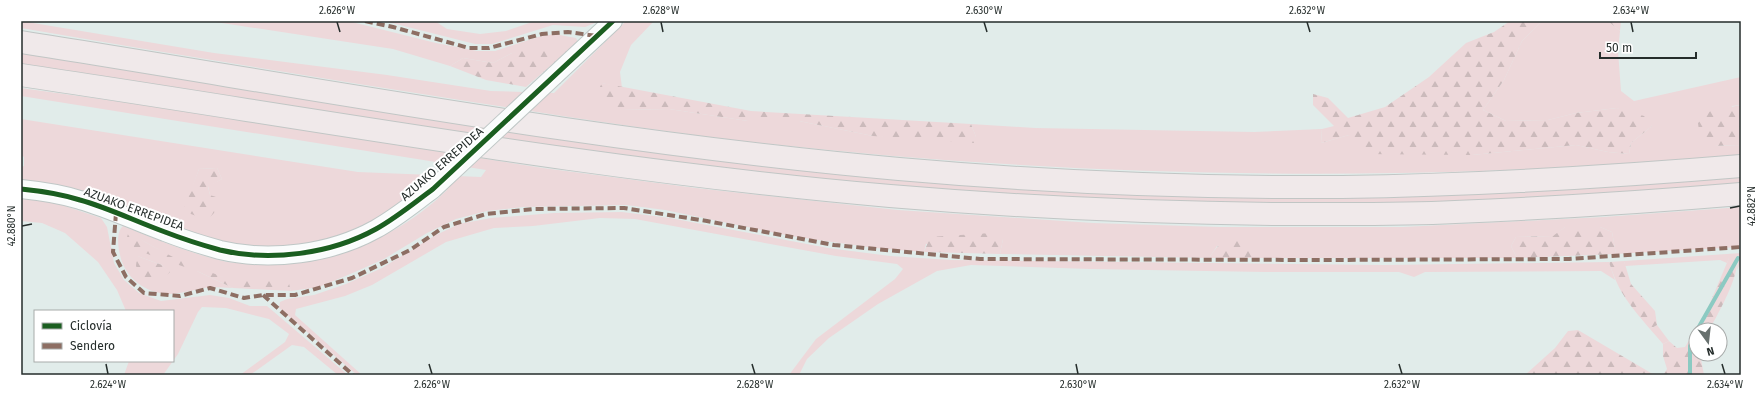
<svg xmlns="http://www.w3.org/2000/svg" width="1762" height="396" font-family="'Fira Sans',sans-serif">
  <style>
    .green { fill: #edd8da; fill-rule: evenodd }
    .forest { fill: url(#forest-firs) }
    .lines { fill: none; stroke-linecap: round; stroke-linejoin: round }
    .stream { stroke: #8ccac2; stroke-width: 4 }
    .minor-casing { stroke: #bfc7c6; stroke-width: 20 }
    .highway-casing { stroke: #c1c6c5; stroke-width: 24 }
    .minor { stroke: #fafcfc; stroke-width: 18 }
    .highway { stroke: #f0e9ea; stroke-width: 22 }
    .minor-bridge-casing { stroke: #bfc7c6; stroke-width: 20; stroke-linecap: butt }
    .minor-bridge { stroke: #fafcfc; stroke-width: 18 }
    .quiet { stroke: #8d6e63; stroke-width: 4; stroke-dasharray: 8 4; stroke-linecap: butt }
    .cycleway-casing { stroke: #fff; stroke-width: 8 }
    .cycleway { stroke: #1b5e20; stroke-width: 5 }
    .ticks { fill: none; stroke: #252d2b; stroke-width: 1.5 }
    .labels { text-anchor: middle; stroke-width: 4; stroke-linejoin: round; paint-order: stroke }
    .street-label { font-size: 12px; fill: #252d2b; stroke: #fff }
    .neatline { fill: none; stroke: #252d2b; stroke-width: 1.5 }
    .ticks-label { font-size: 10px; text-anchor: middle; fill: #252d2b }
  </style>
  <defs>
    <pattern id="forest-firs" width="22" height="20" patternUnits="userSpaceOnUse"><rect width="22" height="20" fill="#edd8da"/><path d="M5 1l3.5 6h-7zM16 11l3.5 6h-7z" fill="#cbbabb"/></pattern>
  </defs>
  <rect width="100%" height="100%" fill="#e1ecea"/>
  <!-- green -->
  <path class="green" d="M 21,21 L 214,53 L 387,75 L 491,91 L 554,93 L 626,21 L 654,21 L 631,45 L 620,72 L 622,88 L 602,83 L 621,110 L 669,109 L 748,121 L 799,121 L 873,136 L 976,137 L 971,124 L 1035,128 L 1254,132 L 1322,129 L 1321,143 L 1349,135 L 1472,155 L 1576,145 L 1608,152 L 1629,154 L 1631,143 L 1652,126 L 1617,108 L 1576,113 L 1548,120 L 1506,121 L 1483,110 L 1504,80 L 1522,41 L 1542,21 L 1608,21 L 1620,31 L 1618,51 L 1621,91 L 1634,101 L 1741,77 L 1741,105 L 1732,106 L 1714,146 L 1741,145 L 1741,155 C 1655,164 1568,168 1481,171 C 1237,179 993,169 751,142 C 648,130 544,113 441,97 C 301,75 161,52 21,28 Z
    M 209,21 L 348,21 L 436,43 L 477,51 L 495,51 L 538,37 L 554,34 L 576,38 L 578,42 L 569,50 L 512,53 L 493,63 L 463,58 L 450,66 L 393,49 Z
    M 384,21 L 435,21 L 447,29 L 480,34 L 506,31 L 535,21 L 600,21 L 585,27 L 553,25 L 492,44 L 475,44 Z
    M 21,50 L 899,177 L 1741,175 L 1741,185 L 1409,205 L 1110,201 L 874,186 L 583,152 L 21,67 Z
    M 21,88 L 180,110 L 543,168 L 696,188 L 898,210 L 1093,223 L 1220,227 L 1403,227 L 1603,217 L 1741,207 L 1741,247 L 1616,254 L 1612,232 L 1600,227 L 1565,227 L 1554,236 L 1516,237 L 1511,246 L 1517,258 L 1252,258 L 1252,243 L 1217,246 L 1209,258 L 1000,254 L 1003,239 L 926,244 L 924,252 L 875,248 L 790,236 L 665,210 L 626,205 L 523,207 L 487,211 L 456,219 L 427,233 L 384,259 L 355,272 L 319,287 L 291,291 L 287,280 C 266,280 240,282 219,276 C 191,269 163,252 138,238 L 199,272 L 233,288 C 226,288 219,287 212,287 C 198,288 183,294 169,294 C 145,293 125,278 120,255 C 118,247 116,232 123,226 C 156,239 189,253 223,261 C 231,263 240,263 248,263 C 320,270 395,241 447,190 L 421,184 C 409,204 383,216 363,225 C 348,232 333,239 317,242 C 286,248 251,248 221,241 C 153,225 91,186 21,180 L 21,167 L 24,166 L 24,157 L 21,155 L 21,119 L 358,172 L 481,177 L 486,170 L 21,96 ZM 217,168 L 222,179 L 208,186 L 210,195 L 193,186 L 199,169 ZM 137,256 L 162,265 L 170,273 Z
    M 21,198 L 53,202 L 101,218 L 107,227 L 114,263 L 124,280 L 139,293 L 161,301 L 210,295 L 229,298 L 250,306 L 267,306 L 348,375 L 338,375 L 304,347 L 292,345 L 250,375 L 240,375 L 285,342 L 289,334 L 269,319 L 226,308 L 202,307 L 198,312 L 178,354 L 173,361 L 173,311 L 126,311 L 117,290 L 98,262 L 65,233 L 42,223 L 21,221 Z
    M 622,212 L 670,218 L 828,248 L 890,256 L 951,260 L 1385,265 L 1609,262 L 1615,280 L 1601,271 L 1425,272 L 1414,277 L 1399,272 L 1265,272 L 1090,269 L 971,265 L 937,271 L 878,304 L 829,338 L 807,359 L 799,375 L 789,375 L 816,339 L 895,279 L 903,269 L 897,264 L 836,256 L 635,219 L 600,218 L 533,226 L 494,228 L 446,242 L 372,285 L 345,296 L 296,309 L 295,315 L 362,375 L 357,375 L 279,308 L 280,302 L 287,299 L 314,295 L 346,284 L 382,268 L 434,236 L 459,224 L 491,218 L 554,213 Z
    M 1741,253 L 1741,262 L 1737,270 L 1738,261 L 1729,258 L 1727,263 L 1720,260 L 1625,266 L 1624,261 Z
    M 1657,325 L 1669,341 L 1663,344 L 1650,329 Z
    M 129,361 L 173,361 L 163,375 L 124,375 Z"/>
  <!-- forest -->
  <path class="forest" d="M 1510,21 L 1542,21 L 1522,41 L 1504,80 L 1483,110 L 1506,121 L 1548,120 L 1576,113 L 1617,108 L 1644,116 L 1652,126 L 1631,143 L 1629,154 L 1608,152 L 1576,145 L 1472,155 L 1362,154 L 1349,135 L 1321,143 L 1322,129 L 1334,126 L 1313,105 L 1313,94 L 1328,98 L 1348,118 L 1385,107 L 1429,77 L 1466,43 L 1494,32 Z
    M 1608,21 L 1621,21 L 1620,31 Z
    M 545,46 L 569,50 L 526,87 L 486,80 L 450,66 L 463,58 L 493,63 L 512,53 Z
    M 602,83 L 751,111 L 971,124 L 976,137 L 974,143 L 873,136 L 799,121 L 748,121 L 669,109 L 621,110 L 594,98 Z
    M 1741,105 L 1741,145 L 1714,146 L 1700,139 L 1698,123 L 1710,111 Z
    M 217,168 L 222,179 L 208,187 L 210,195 L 219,198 L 214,213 L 207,220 L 191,214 L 184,208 L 199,169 Z
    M 1565,227 L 1600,227 L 1612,232 L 1616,254 L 1517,258 L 1511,246 L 1516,237 L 1553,236 Z
    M 991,233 L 1003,239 L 1000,254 L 924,252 L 930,237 Z
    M 128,234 L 173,257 L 220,276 L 250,279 L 288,280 L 291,291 L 233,288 L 199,272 L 139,251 L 126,240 Z
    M 1240,238 L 1253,243 L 1252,258 L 1209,258 C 1219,243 1222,241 1240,238 Z
    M 137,256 L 162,265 L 170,272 L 162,280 L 150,279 L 141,276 L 136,266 Z
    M 1736,257 C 1742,272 1717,316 1709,330 L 1696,330 L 1696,354 L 1700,354 L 1704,375 L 1525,375 L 1555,348 L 1568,331 L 1578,330 L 1651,373 L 1663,375 L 1667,369 L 1663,356 L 1663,344 L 1669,341 L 1677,348 L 1685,347 L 1707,310 L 1729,258 Z
    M 1624,261 L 1631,284 L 1655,311 L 1657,325 L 1650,329 C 1630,305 1619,294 1609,262 Z"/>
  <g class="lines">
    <!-- stream -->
    <path class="stream" d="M 1697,330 L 1738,258
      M 1690,375 L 1690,346 L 1696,332"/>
    <!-- minor casing -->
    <g class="minor-casing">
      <path id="minor" d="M 554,76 L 613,21
        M 21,189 C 41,191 61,194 80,200 C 109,208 137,222 165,232 C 183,239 202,245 220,250 C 270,262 331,254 376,229 C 396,218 414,203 433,189"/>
    </g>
    <!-- highway casing -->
    <g class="highway-casing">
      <path id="highway" d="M 21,42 C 313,88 604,143 899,169 C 1046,182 1194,188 1342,187 C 1475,185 1608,177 1741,166
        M 21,75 C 310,118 599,171 890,196 C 1020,207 1151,213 1281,214 C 1339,214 1397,215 1455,212 C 1550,208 1646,202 1741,194"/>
    </g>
    <!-- minor -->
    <use href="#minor" class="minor"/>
    <!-- highway -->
    <use href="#highway" class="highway"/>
    <!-- minor-bridge casing -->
    <g class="minor-bridge-casing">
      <path id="minor-bridge" d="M 433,189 L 554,76"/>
    </g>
    <!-- minor-bridge -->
    <use href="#minor-bridge" class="minor-bridge"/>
    <!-- quiet -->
    <path class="quiet" d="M 365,21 L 393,27 L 469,48 L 489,48 L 542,34 L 568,32 L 597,36
      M 116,213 L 113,252 L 126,277 L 144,293 L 180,296 L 210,288 L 244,298 L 263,295 L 295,295 L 352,278 L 410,250 L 444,227 L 486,214 L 534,209 L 624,208 L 707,221 L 834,245 L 980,259 L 1320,260 L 1569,259 L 1741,247
      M 263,295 L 353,375"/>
    <!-- cycleway casing -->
    <g class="cycleway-casing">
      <path id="cycleway" d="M 21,189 C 41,191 61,194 80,200 C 109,208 137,222 165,232 C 183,239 202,245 220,250 C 270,262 331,254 376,229 C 396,218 414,203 433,189 L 613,21"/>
    </g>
    <!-- cycleway -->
    <use href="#cycleway" class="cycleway"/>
  </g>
  <!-- ticks -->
  <path class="ticks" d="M 337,22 L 340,32M 661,22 L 663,32M 984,22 L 987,32M 1307,22 L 1310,32M 1631,22 L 1633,32M 1730,208 L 1740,206M 22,226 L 32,224M 106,364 L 108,374M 429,364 L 432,374M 752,364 L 755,374M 1076,364 L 1078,374M 1399,364 L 1402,374M 1722,364 L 1725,374"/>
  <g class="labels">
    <!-- street labels -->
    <g class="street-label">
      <text transform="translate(442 164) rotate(-41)" y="4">AZUAKO ERREPIDEA</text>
      <text transform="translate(134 209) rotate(20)" y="4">AZUAKO ERREPIDEA</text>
    </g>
  </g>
  <!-- border -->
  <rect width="1762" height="396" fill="none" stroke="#ffffff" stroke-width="44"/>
  <!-- legend -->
  <rect x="34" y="310" width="140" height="52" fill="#ffffff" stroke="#a8abaa"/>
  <rect x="42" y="323" width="20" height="6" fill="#1b5e20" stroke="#a8abaa"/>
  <text x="70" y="330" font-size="12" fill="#252d2b">Ciclovía</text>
  <rect x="42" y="343" width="20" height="6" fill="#8d6e63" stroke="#a8abaa"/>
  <text x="70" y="350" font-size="12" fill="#252d2b">Sendero</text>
  <!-- north arrow -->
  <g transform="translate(1708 342) rotate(165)"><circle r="19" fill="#ffffff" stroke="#a8abaa"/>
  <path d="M0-3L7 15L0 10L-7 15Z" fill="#67706e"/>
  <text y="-6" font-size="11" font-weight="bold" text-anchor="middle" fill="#252d2b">N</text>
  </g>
  <!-- scale -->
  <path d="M1600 52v6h96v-6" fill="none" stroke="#252d2b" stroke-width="2"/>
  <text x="1606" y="52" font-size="12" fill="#252d2b" stroke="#ffffff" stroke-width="3" paint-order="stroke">50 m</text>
  <rect x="22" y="22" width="1718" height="352" class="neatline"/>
  <g class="ticks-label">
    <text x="337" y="14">2.626°W</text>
    <text x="661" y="14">2.628°W</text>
    <text x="984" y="14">2.630°W</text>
    <text x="1307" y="14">2.632°W</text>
    <text x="1631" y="14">2.634°W</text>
    <text transform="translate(1751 206) rotate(-90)" y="4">42.882°N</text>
    <text transform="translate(11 226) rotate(-90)" y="4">42.880°N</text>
    <text x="108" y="388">2.624°W</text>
    <text x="432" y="388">2.626°W</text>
    <text x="755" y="388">2.628°W</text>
    <text x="1078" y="388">2.630°W</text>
    <text x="1402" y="388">2.632°W</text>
    <text x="1725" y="388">2.634°W</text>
  </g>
</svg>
